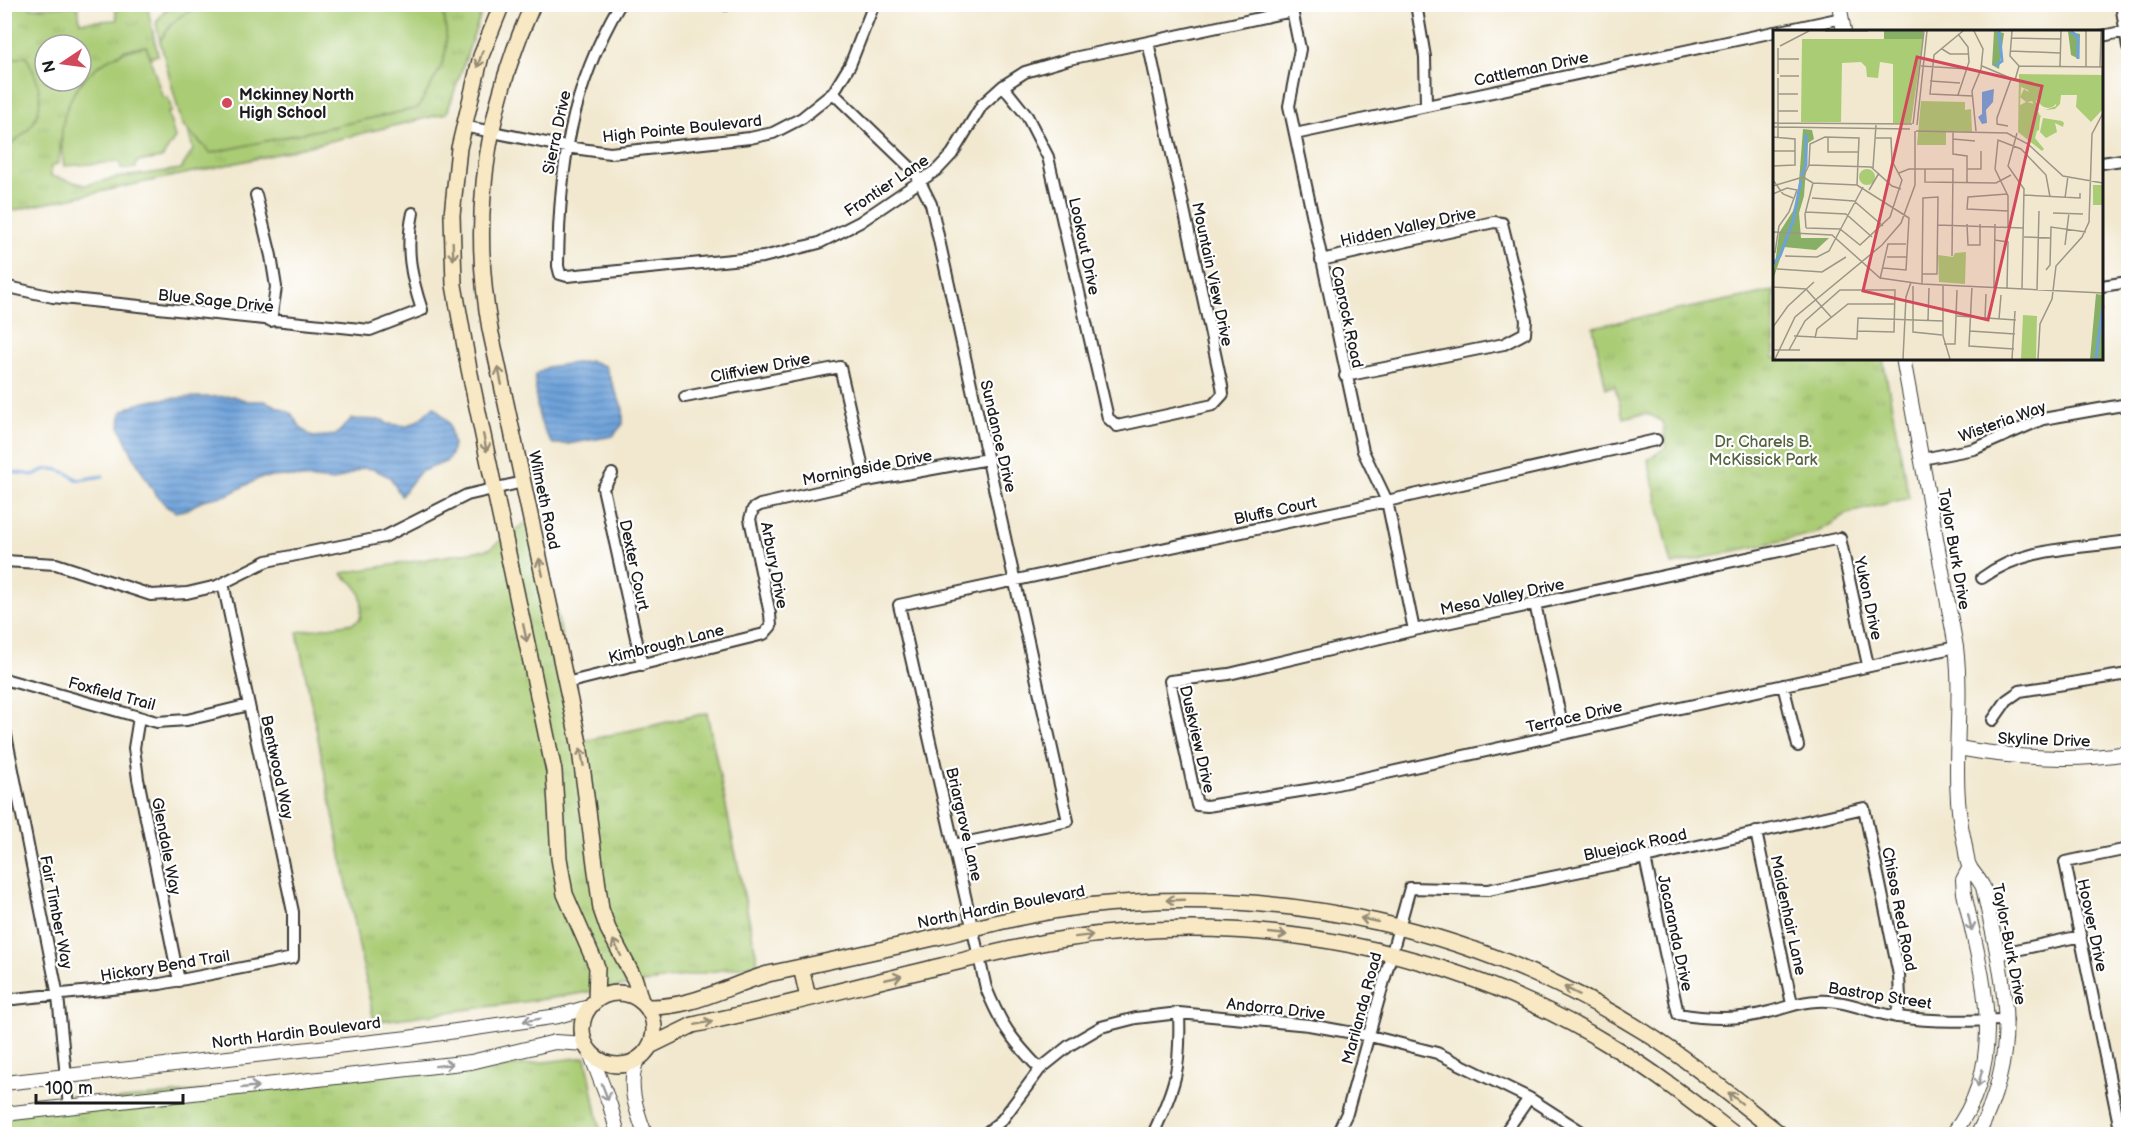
<svg xmlns="http://www.w3.org/2000/svg" width="2133" height="1139" font-family="'Balsamiq Sans',sans-serif">
  <style>
    .grass { fill: url(#grass-tufts); stroke: #637448; stroke-width: 1.5; fill-rule: evenodd }
    .pitch { fill: #aacc75; stroke: #637448; stroke-width: 1.5 }
    .water { fill: url(#water-rules); stroke: #455f7b; stroke-width: 1.5 }
    .lines { fill: none; stroke-linecap: round; stroke-linejoin: round }
    .stream { stroke: #6ea2da; stroke-width: 3 }
    .minor-casing { stroke: #3c3b37; stroke-width: 14 }
    .tertiary-casing { stroke: #3c3b37; stroke-width: 16 }
    .secondary-casing { stroke: #3c3b37; stroke-width: 18 }
    .minor { stroke: #fff; stroke-width: 10 }
    .tertiary { stroke: #fff; stroke-width: 14 }
    .secondary { stroke: #f8e8c3; stroke-width: 15 }
    .oneway { stroke: #958c78 }
    .oneway2 { stroke: #999 }
    .poi-dot { fill: #d1495b; stroke: #fff; stroke-width: 2 }
    .labels { text-anchor: middle; stroke-width: 4.5; stroke-linejoin: round; paint-order: stroke }
    .street-label { font-size: 16px; fill: #1c1c1c; stroke: #fff }
    .poi-label { font-size: 16px; font-weight: bold; fill: #1c1c1c; stroke: #fff; text-anchor: start }
    .park-label { font-size: 16px; fill: #556240; stroke: #fff }
    .inset-river { fill: none; stroke: #6ea2da; stroke-width: 3 }
    .inset-road { fill: none; stroke: #9c9687; stroke-width: 1.5 }
    .view { fill: #d1495b; fill-opacity: 0.15; stroke: #d1495b; stroke-width: 3 }
    .inset-edge { fill: none; stroke: #1c1c1c; stroke-width: 3 }
  </style>
  <defs>
    <pattern id="grass-tufts" width="24" height="20" patternUnits="userSpaceOnUse" patternTransform="scale(1.5)"><rect width="24" height="20" fill="#aacc75"/><path d="M3 7l-1-3M5 7V3M7 7l1-3M15 17l-1-3M17 17v-4M19 17l1-3" fill="none" stroke="#92af65"/></pattern>
    <pattern id="water-rules" width="6" height="5" patternUnits="userSpaceOnUse" patternTransform="scale(1.5)"><rect width="6" height="5" fill="#6ea2da"/><path d="M0 2.5h6" fill="none" stroke="#5a83b0"/></pattern>
  </defs>
  <rect width="100%" height="100%" fill="#fff"/>
  <filter id="ink" filterUnits="userSpaceOnUse"><feTurbulence type="fractalNoise" baseFrequency=".0167" numOctaves="2"/><feDisplacementMap in="SourceGraphic" scale="12" xChannelSelector="R" yChannelSelector="G"/><feConvolveMatrix kernelMatrix="1 2 1 2 8 2 1 2 1" color-interpolation-filters="sRGB"/></filter>
  <filter id="wash" filterUnits="userSpaceOnUse"><feTurbulence type="fractalNoise" baseFrequency=".008" numOctaves="4" result="noise"/><feDisplacementMap in="SourceGraphic" scale="24" xChannelSelector="R" yChannelSelector="G"/><feGaussianBlur stdDeviation="1.35" result="paint"/><feColorMatrix in="noise" values="0 0 0 0 0 0 0 0 0 0 0 0 0 0 0 0 0 1.4 0 .05"/><feComposite in="paint" operator="in"/></filter>
  <g filter="url(#wash)">
    <rect width="100%" height="100%" fill="#f1e8cf"/>
    <!-- grass -->
    <path class="grass" d="M 4,5 L 29,5 L 30,8 L 78,5 L 80,22 L 117,20 L 115,7 L 147,5 L 158,55 L 150,57 L 146,46 L 125,50 L 98,66 L 61,138 L 59,163 L 51,166 L 51,176 L 85,185 L 115,178 L 181,169 L 193,150 L 188,130 L 211,153 L 418,108 C 443,62 453,59 442,5 L 484,5 L 447,113 L 259,158 L 5,212 ZM 45,45 L 81,45 L 81,81 L 45,81 Z
      M 191,5 L 219,5 C 187,11 178,11 160,41 L 156,23 L 165,10 Z
      M 1774,291 L 1774,358 L 1883,359 L 1909,498 L 1849,513 L 1816,533 L 1672,565 L 1648,460 L 1666,447 L 1663,423 C 1650,411 1640,414 1623,418 L 1615,386 L 1606,388 L 1593,327 Z
      M 536,515 L 584,741 L 707,713 L 758,964 L 552,998 L 374,1022 L 297,632 L 353,623 L 360,619 C 363,605 363,592 352,582 C 347,578 344,579 342,573 L 489,549 Z
      M 586,1057 L 601,1134 L 5,1134 L 5,1112 L 368,1073 L 493,1068 Z"/>
    <!-- pitch -->
    <path class="pitch" d="M 219,4 L 442,5 C 453,59 443,62 418,108 L 211,153 L 182,124 L 160,41 C 178,11 187,11 219,4 Z
      M 146,46 L 163,98 L 168,97 L 172,111 L 168,113 L 175,138 L 162,158 L 136,162 L 136,168 L 121,169 L 120,162 L 64,166 C 52,104 85,58 146,46 Z
      M 26,56 C 42,86 49,113 20,137 C 15,141 11,146 5,148 L 5,61 Z"/>
    <!-- water -->
    <path class="water" d="M 590,361 L 605,366 L 623,409 L 623,424 L 613,436 L 568,444 L 553,444 C 536,424 536,401 535,375 L 547,367 Z
      M 233,396 L 248,401 L 265,401 L 291,413 L 302,429 L 313,437 L 336,435 L 351,419 L 383,420 L 388,424 L 408,426 L 420,419 L 434,406 L 449,423 L 453,444 L 451,455 L 446,462 L 420,472 L 401,496 L 390,477 L 373,469 L 363,468 L 334,481 L 283,476 L 260,478 L 227,495 L 203,500 L 188,509 L 176,512 L 167,507 L 154,492 L 134,458 L 120,428 L 121,413 C 141,394 205,398 233,396 Z"/>
    <g class="lines">
      <!-- stream -->
      <path class="stream" d="M 4,471 L 34,475 C 49,464 65,470 78,480 L 103,476"/>
    </g>
  </g>
  <g filter="url(#ink)">
    <g class="lines">
      <!-- minor casing -->
      <g class="minor-casing">
        <path id="minor" d="M 620,4 C 570,89 559,169 558,266 L 560,274 L 567,276 L 763,257 L 819,243 L 860,222 L 938,169 L 952,154 L 982,105 L 1003,86 L 1025,72 L 1069,59 L 1292,11
          M 726,4 L 726,5
          M 1416,4 L 1425,57 L 1426,105
          M 2121,4 L 2128,47
          M 1291,5 L 1300,49 L 1289,106 L 1295,134 L 1363,451 L 1387,501 L 1414,630
          M 1776,32 L 1842,18
          M 2102,36 L 2126,31
          M 1003,86 L 1027,116 L 1048,157 L 1108,418 L 1117,426 L 1213,405 L 1223,394 L 1222,386 L 1148,42
          M 833,93 L 915,172 L 931,204 L 1068,821 L 954,845
          M 463,126 L 566,147 L 610,153 L 750,138 L 773,133 L 802,118 L 833,93 L 850,65 L 874,4
          M 1295,134 L 1774,32
          M 2102,163 L 2128,159
          M 256,195 L 271,256 L 276,287 L 271,321
          M 1321,260 L 1494,222 L 1502,223 L 1526,320 L 1525,333 L 1504,344 L 1345,376
          M 4,286 L 53,297 L 370,330 L 422,310 C 411,277 405,248 413,213
          M 2102,286 L 2128,282
          M 685,397 L 840,367 L 866,481
          M 1922,459 L 1974,449 L 2043,419 L 2128,404
          M 612,474 L 603,488 L 642,665
          M 4,561 L 56,564 L 151,595 L 187,593 L 217,586 L 267,561 L 384,537 L 467,495 L 523,482
          M 1982,578 C 2025,546 2078,549 2128,541
          M 1535,604 L 1564,733
          M 1868,665 L 1840,538 L 1414,630 L 1229,674 L 1170,681 L 1197,805 L 1207,806 L 1319,788 L 1956,647
          M 4,679 L 157,722 L 187,720 L 249,705
          M 566,683 L 764,634 L 771,626 L 770,614 L 750,519 L 753,509 L 760,505 L 866,481 L 988,459
          M 1783,685 L 1798,746
          M 139,717 L 134,748 L 138,779 L 179,981
          M 1993,720 L 2007,700 L 2020,691 L 2128,674
          M 4,725 L 58,996 L 69,1107
          M 1756,832 L 1792,1004
          M 1645,858 L 1678,1014 C 1707,1019 1740,1020 1769,1012 C 1786,1008 1800,1001 1817,1001 C 1845,999 1871,1013 1898,1017 C 1934,1022 1971,1021 2007,1020
          M 1998,954 L 2081,936
          M 4,1000 L 160,984 L 293,958 L 293,912 L 223,583
          M 1040,1069 C 1012,1040 1001,1025 986,988 L 899,605 L 1387,501 L 1656,440
          M 985,1134 L 1002,1120 L 1040,1069 L 1070,1045 L 1101,1027 L 1136,1018 L 1179,1013 L 1309,1025 L 1370,1036 L 1437,1053 L 1529,1098 L 1585,1134
          M 1153,1134 C 1176,1085 1181,1068 1179,1013
          M 1337,1134 L 1347,1113 L 1410,888 L 1488,890 L 1645,858 L 1864,808 L 1899,975 L 1900,1000 L 1896,1017
          M 1504,1134 L 1529,1098
          M 2121,1134 L 2065,862 L 2128,849"/>
      </g>
      <!-- tertiary casing -->
      <g class="tertiary-casing">
        <path id="tertiary" d="M 1839,4 L 1844,32
          M 1903,358 L 1956,647 C 1964,712 1949,777 1964,841 C 1966,849 1966,861 1970,868 C 1975,875 1979,879 1983,887 C 2003,980 2024,1044 1978,1134
          M 1958,748 C 2014,758 2072,762 2128,753
          M 589,1050 L 610,1105 L 618,1134
          M 637,1059 C 627,1086 636,1109 645,1134
          M 4,1083 L 408,1038 L 558,1016 L 589,1007
          M 4,1114 L 471,1062 L 555,1042 L 586,1044
          M 1953,1134 C 2010,1059 1982,977 1964,893 L 1963,880 L 1970,867"/>
      </g>
      <!-- secondary casing -->
      <g class="secondary-casing">
        <path id="secondary" d="M 502,4 L 481,56 L 459,148 L 452,215 L 454,285 L 469,369 L 554,771 L 559,858 L 565,894 L 597,967 L 596,1000
          M 533,4 C 486,108 470,217 490,329 L 579,743 L 601,909 L 608,929 L 635,980 L 641,1001
          M 801,967 L 808,998
          M582 1029a36 36 0 1 1 72 0a36 36 0 1 1-72 0Z
          M 647,1007 C 693,1008 724,987 768,974 C 825,962 881,950 938,937 C 987,925 1036,912 1086,906 C 1282,884 1479,928 1646,1033 C 1693,1063 1736,1100 1780,1134
          M 650,1046 L 693,1025 C 776,1008 858,986 941,966 C 982,956 1023,945 1065,939 C 1256,909 1454,948 1618,1050 C 1659,1075 1696,1105 1734,1134"/>
      </g>
      <!-- minor -->
      <use href="#minor" class="minor"/>
      <!-- tertiary -->
      <use href="#tertiary" class="tertiary"/>
      <!-- secondary -->
      <use href="#secondary" class="secondary"/>
    </g>
    <!-- one-way arrows -->
    <defs><path id="oneway-shaft" d="M-6 0H5M1.5-3L5.5 0L1.5 3" fill="none" stroke-width="1.6" stroke-linecap="round" stroke-linejoin="round" transform="scale(1.5)"/></defs>
    <g class="oneway">
      <use href="#oneway-shaft" transform="translate(480 59) rotate(108)"/>
      <use href="#oneway-shaft" transform="translate(453 251) rotate(88)"/>
      <use href="#oneway-shaft" transform="translate(500 376) rotate(-102)"/>
      <use href="#oneway-shaft" transform="translate(485 443) rotate(78)"/>
      <use href="#oneway-shaft" transform="translate(541 567) rotate(-102)"/>
      <use href="#oneway-shaft" transform="translate(525 633) rotate(78)"/>
      <use href="#oneway-shaft" transform="translate(582 757) rotate(-100)"/>
      <use href="#oneway-shaft" transform="translate(1175 900) rotate(178)"/>
      <use href="#oneway-shaft" transform="translate(1369 920) rotate(-167)"/>
      <use href="#oneway-shaft" transform="translate(1278 934) rotate(6)"/>
      <use href="#oneway-shaft" transform="translate(1084 936) rotate(-7)"/>
      <use href="#oneway-shaft" transform="translate(617 948) rotate(-117)"/>
      <use href="#oneway-shaft" transform="translate(893 978) rotate(-13)"/>
      <use href="#oneway-shaft" transform="translate(1572 991) rotate(-153)"/>
      <use href="#oneway-shaft" transform="translate(704 1023) rotate(-12)"/>
      <use href="#oneway-shaft" transform="translate(1735 1098) rotate(-141)"/>
    </g>
    <g class="oneway2">
      <use href="#oneway-shaft" transform="translate(1970 923) rotate(78)"/>
      <use href="#oneway-shaft" transform="translate(532 1020) rotate(171)"/>
      <use href="#oneway-shaft" transform="translate(444 1065) rotate(-7)"/>
      <use href="#oneway-shaft" transform="translate(1980 1078) rotate(106)"/>
      <use href="#oneway-shaft" transform="translate(250 1087) rotate(-6)"/>
      <use href="#oneway-shaft" transform="translate(605 1092) rotate(69)"/>
    </g>
  </g>
  <!-- markers -->
  <circle class="poi-dot" cx="227" cy="103" r="6"/>
  <g class="labels">
    <!-- street labels -->
    <g class="street-label">
      <text transform="translate(1531 68) rotate(-12)" y="6">Cattleman Drive</text>
      <text transform="translate(682 128) rotate(-6)" y="6">High Pointe Boulevard</text>
      <text transform="translate(556 132) rotate(-78)" y="6">Sierra Drive</text>
      <text transform="translate(886 185) rotate(-34)" y="6">Frontier Lane</text>
      <text transform="translate(1408 226) rotate(-12)" y="6">Hidden Valley Drive</text>
      <text transform="translate(1085 246) rotate(78)" y="6">Lookout Drive</text>
      <text transform="translate(1213 274) rotate(78)" y="6">Mountain View Drive</text>
      <text transform="translate(216 300) rotate(6)" y="6">Blue Sage Drive</text>
      <text transform="translate(1348 317) rotate(78)" y="6">Caprock Road</text>
      <text transform="translate(760 367) rotate(-11)" y="6">Cliffview Drive</text>
      <text transform="translate(2002 421) rotate(-20)" y="6">Wisteria Way</text>
      <text transform="translate(999 436) rotate(77)" y="6">Sundance Drive</text>
      <text transform="translate(867 467) rotate(-11)" y="6">Morningside Drive</text>
      <text transform="translate(545 500) rotate(78)" y="6">Wilmeth Road</text>
      <text transform="translate(1275 510) rotate(-12)" y="6">Bluffs Court</text>
      <text transform="translate(1955 549) rotate(80)" y="6">Taylor Burk Drive</text>
      <text transform="translate(635 565) rotate(78)" y="6">Dexter Court</text>
      <text transform="translate(775 565) rotate(79)" y="6">Arbury Drive</text>
      <text transform="translate(1502 596) rotate(-12)" y="6">Mesa Valley Drive</text>
      <text transform="translate(1869 598) rotate(78)" y="6">Yukon Drive</text>
      <text transform="translate(666 643) rotate(-14)" y="6">Kimbrough Lane</text>
      <text transform="translate(112 693) rotate(15)" y="6">Foxfield Trail</text>
      <text transform="translate(1574 716) rotate(-13)" y="6">Terrace Drive</text>
      <text transform="translate(1198 739) rotate(77)" y="6">Duskview Drive</text>
      <text transform="translate(2044 739) rotate(2)" y="6">Skyline Drive</text>
      <text transform="translate(278 767) rotate(78)" y="6">Bentwood Way</text>
      <text transform="translate(965 824) rotate(77)" y="6">Briargrove Lane</text>
      <text transform="translate(1635 844) rotate(-12)" y="6">Bluejack Road</text>
      <text transform="translate(167 846) rotate(79)" y="6">Glendale Way</text>
      <text transform="translate(1001 906) rotate(-11)" y="6">North Hardin Boulevard</text>
      <text transform="translate(1900 909) rotate(79)" y="6">Chisos Red Road</text>
      <text transform="translate(57 912) rotate(79)" y="6">Fair Timber Way</text>
      <text transform="translate(1789 915) rotate(78)" y="6">Maidenhair Lane</text>
      <text transform="translate(2093 925) rotate(78)" y="6">Hoover Drive</text>
      <text transform="translate(1676 933) rotate(78)" y="6">Jacaranda Drive</text>
      <text transform="translate(2010 944) rotate(79)" y="6">Taylor-Burk Drive</text>
      <text transform="translate(165 965) rotate(-9)" y="6">Hickory Bend Trail</text>
      <text transform="translate(1880 995) rotate(9)" y="6">Bastrop Street</text>
      <text transform="translate(1276 1008) rotate(6)" y="6">Andorra Drive</text>
      <text transform="translate(1361 1008) rotate(-75)" y="6">Marilanda Road</text>
      <text transform="translate(296 1032) rotate(-7)" y="6">North Hardin Boulevard</text>
    </g>
    <!-- poi labels -->
    <g class="poi-label">
      <text x="239" y="100">Mckinney North<tspan x="239" dy="18">High School</tspan></text>
    </g>
    <!-- park labels -->
    <g class="park-label">
      <text x="1763" y="447">Dr. Charels B.<tspan x="1763" dy="18">McKissick Park</tspan></text>
    </g>
  </g>
  <!-- overview -->
  <g transform="translate(1773 30)">
    <rect width="330" height="330" fill="#f1e8cf"/>
    <path d="M 29,9 L 150,9 L 138,93 L 120,93 L 120,34 L 107,32 L 105,48 L 94,47 L 93,37 L 88,32 L 69,33 L 68,92 L 28,92 ZM 246,44 L 330,45 L 330,79 L 318,92 L 303,77 L 304,65 L 288,65 L 287,74 L 282,79 L 272,80 L 283,76 L 283,64 L 268,59 L 263,72 L 266,79 L 264,84 L 255,60 L 248,57 L 247,75 L 262,99 L 265,87 L 268,85 L 262,108 L 271,119 L 269,121 L 245,102 ZM 148,71 L 192,72 L 192,80 L 198,79 L 199,102 L 173,101 L 173,115 L 144,115 ZM 270,88 L 289,91 L 291,93 L 290,97 L 282,93 L 284,102 L 273,108 L 267,102 ZM86 147a8 8 0 1 1 16 0a8 8 0 1 1-16 0ZM 320,155 L 330,155 L 330,175 L 320,175 ZM 193,222 L 192,254 L 166,252 L 165,225 L 180,227 L 182,223 ZM 250,285 L 264,286 L 263,329 L 248,329 Z" fill="#aacc75"/>
    <path d="M 111,1 L 150,1 L 150,9 L 111,9 ZM 221,1 L 231,3 L 226,39 L 219,35 ZM 295,1 L 307,4 L 306,29 L 298,25 ZM 30,99 L 39,100 L 41,109 L 35,113 L 31,166 L 26,183 L 28,208 L 56,208 L 43,220 L 11,217 L 0,250 L 6,203 L 20,181 L 25,165 ZM 323,264 L 330,265 L 330,329 L 317,329 Z" fill="#87b066"/>
    <path d="M 265,47 L 284,48 L 283,57 L 264,57 ZM265 68a10 10 0 1 1 20 0a10 10 0 1 1-20 0ZM 251,59 L 259,64 L 260,71 L 254,72 L 262,74 L 267,86 L 266,100 L 257,104 L 247,99 L 247,75 L 253,72 L 247,67 Z" fill="#aacc75"/>
    <path d="M 221,59 L 220,72 L 213,80 L 214,93 L 209,94 L 205,87 L 209,84 L 209,62 Z" fill="#6ea2da"/>
    <path class="inset-river" d="M 298,1 L 305,7 L 305,29M 222,36 L 229,31 L 226,1M 28,146 L 33,135 L 33,104M 0,234 L 7,226 L 20,191 L 28,150M 323,329 L 330,275"/>
    <path class="inset-road" d="M 52,1 L 95,1M 190,1 L 161,25 L 157,64 L 200,66M 201,1 L 210,19 L 208,39 L 199,61 L 203,101M 239,1 L 237,26 L 246,36M 238,8 L 288,9M 7,16 L 36,1M 169,19 L 177,24 L 196,24M 238,21 L 287,23M 5,29 L 26,29M 148,36 L 195,39M 209,36 L 242,50 L 246,36M 246,36 L 330,37M 287,36 L 288,1M 313,37 L 313,1M 327,37 L 328,1M 5,44 L 5,18M 7,46 L 26,46M 157,51 L 187,53M 5,64 L 25,64M 185,65 L 196,32 L 195,17 L 185,4M 5,81 L 25,81M 0,93 L 139,94M 140,94 L 151,1M 144,95 L 154,1M 235,96 L 224,94 L 224,88 L 238,49M 0,97 L 137,99M 143,101 L 234,103 L 255,114 L 290,146 L 330,153M 180,101 L 180,124 L 194,126 L 194,153M 244,103 L 235,136 L 251,159 L 249,259M 0,107 L 22,109 L 22,135 L 0,136M 5,107 L 5,48M 55,107 L 55,122 L 85,122M 180,109 L 202,111M 0,121 L 22,121M 36,135 L 98,137 L 119,156 L 128,159M 100,138 L 103,95M 152,139 L 152,152 L 223,153 L 238,145M 194,139 L 208,139 L 208,121M 126,143 L 136,139 L 180,139 L 179,226M 30,147 L 40,153 L 84,155 L 136,188 L 133,240 L 110,238M 0,150 L 10,164 L 20,168M 0,156 L 30,147 L 36,135 L 37,114 L 52,107 L 86,108 L 84,155M 96,160 L 106,143M 0,164 L 14,158 L 24,160 L 16,182 L 6,196 L 2,223M 234,164 L 195,167 L 194,179 L 235,181M 251,165 L 307,168 L 307,163M 39,168 L 81,171 L 110,196M 292,168 L 295,146M 33,182 L 73,184 L 99,207M 280,183 L 310,184M 194,194 L 195,215 L 207,215 L 207,194M 164,195 L 251,198M 235,197 L 235,166 L 222,139 L 225,110 L 248,119 L 273,145 L 277,167M 33,198 L 67,199 L 87,215 L 117,187 L 129,150 L 119,131 L 118,108 L 103,108M 33,198 L 32,184 L 40,153M 0,202 L 59,205 L 107,248 L 149,254 L 330,263M 251,207 L 278,208M 221,210 L 235,212 L 234,258M 292,215 L 296,183M 12,226 L 44,227 L 56,221 L 90,157M 114,227 L 133,227M 4,239 L 49,242 L 73,227M 273,240 L 277,235 L 278,197 L 313,202M 107,249 L 115,214 L 133,214M 149,254 L 150,168 L 165,167 L 164,244 L 149,244M 170,255 L 170,306 L 177,329M 140,256 L 140,302 L 169,305M 199,256 L 196,316 L 241,319M 0,257 L 33,259 L 58,287M 221,257 L 222,194M 264,260 L 266,181M 184,286 L 243,290M 212,288 L 213,264M 226,289 L 228,265M 155,290 L 156,258M 0,297 L 15,276 L 41,252M 197,301 L 242,304M 21,306 L 84,309 L 85,288 L 170,291M 42,308 L 44,299 L 75,274 L 122,274M 171,314 L 182,314 L 184,260M 0,320 L 27,320M 16,320 L 32,291 L 67,260 L 122,260 L 121,302 L 84,301M 2,329 L 22,287 L 109,215 L 128,193 L 142,155 L 142,101M 130,329 L 133,267 L 138,252M 239,329 L 242,281M 265,329 L 267,294 L 279,269 L 283,236 L 309,207 L 316,192 L 319,104 L 330,83"/>
    <path class="view" d="M 144,27 L 269,56 L 215,290 L 90,261 Z"/>
    <rect width="330" height="330" class="inset-edge"/>
  </g>
  <!-- margin -->
  <rect width="2133" height="1139" fill="none" stroke="#fff" stroke-width="24"/>
  <!-- north arrow -->
  <g transform="translate(63 63) rotate(257)"><circle r="28" fill="#ffffff" stroke="#a4a4a4" stroke-width="1.5"/>
  <path d="M0-4.5L10 22L0 15L-10 22Z" fill="#d1495b"/>
  <text y="-9" font-size="16" font-weight="bold" text-anchor="middle" fill="#1c1c1c">N</text>
  </g>
  <!-- scale -->
  <path d="M36 1094v9h147v-9" fill="none" stroke="#1c1c1c" stroke-width="3"/>
  <text x="45" y="1094" font-size="18" fill="#1c1c1c" stroke="#ffffff" stroke-width="4.5" paint-order="stroke">100 m</text>
</svg>
